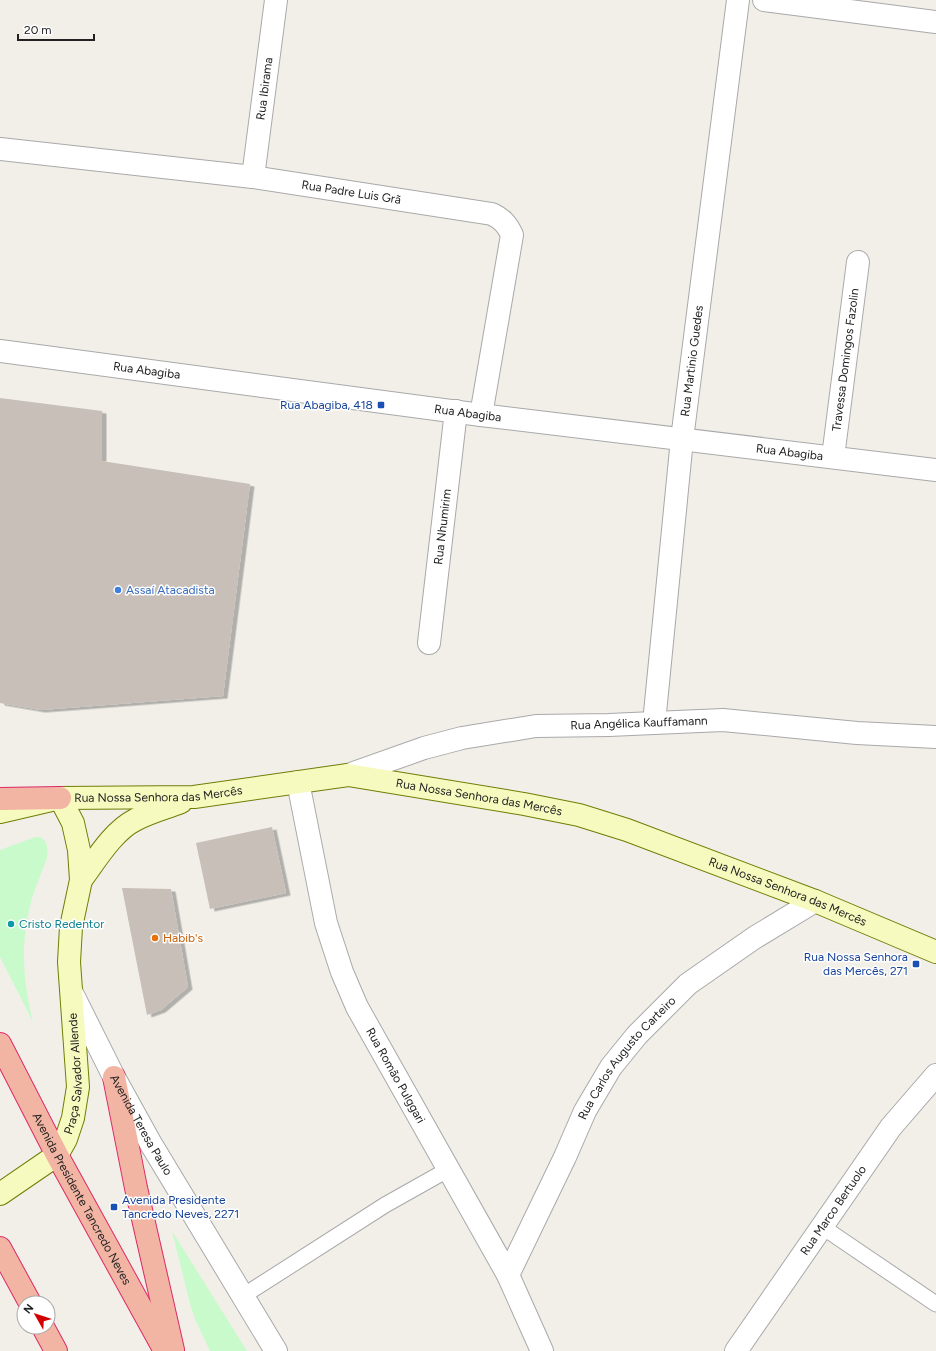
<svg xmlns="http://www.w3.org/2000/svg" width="936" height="1351" font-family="Figtree,sans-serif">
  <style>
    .park { fill: #c8facc }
    .building { fill: #c7bfb8; filter: url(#shadow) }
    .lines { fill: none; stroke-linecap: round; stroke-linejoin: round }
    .service-casing { stroke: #a9a9a9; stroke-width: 17 }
    .minor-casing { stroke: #a9a9a9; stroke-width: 24 }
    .tertiary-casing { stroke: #a9a9a9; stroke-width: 24 }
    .secondary-casing { stroke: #707d05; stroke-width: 24 }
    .trunk-casing { stroke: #dc2a67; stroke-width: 24 }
    .service { stroke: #fff; stroke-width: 15 }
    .minor { stroke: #fff; stroke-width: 22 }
    .tertiary { stroke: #fff; stroke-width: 22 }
    .secondary { stroke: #f7fabf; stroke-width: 22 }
    .trunk { stroke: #f2b4a3; stroke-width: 22 }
    .transit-dot { fill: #1a4fb4; stroke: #fff; stroke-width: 1.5 }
    .shop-dot { fill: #3f7fe0; stroke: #fff; stroke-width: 1.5 }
    .culture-dot { fill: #0f9aa8; stroke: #fff; stroke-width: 1.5 }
    .food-dot { fill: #e8710a; stroke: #fff; stroke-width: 1.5 }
    .labels { text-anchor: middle; stroke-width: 3; stroke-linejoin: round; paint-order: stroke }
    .street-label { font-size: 12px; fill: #222; stroke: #fff }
    .transit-label { font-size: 12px; fill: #164399; stroke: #fff; text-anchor: end }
    .shop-label { font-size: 12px; fill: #366cbe; stroke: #fff; text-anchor: start }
    .culture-label { font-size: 12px; fill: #0d838f; stroke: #fff; text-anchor: start }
    .food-label { font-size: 12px; fill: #c56008; stroke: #fff; text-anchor: start }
  </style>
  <defs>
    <filter id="shadow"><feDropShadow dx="4.5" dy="2.5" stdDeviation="0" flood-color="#0004"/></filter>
  </defs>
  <rect width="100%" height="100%" fill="#f2efe9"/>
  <!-- park -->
  <path class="park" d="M 35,837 C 48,836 48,848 47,858 C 42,873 35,887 31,902 C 20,944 23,980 33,1022 L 0,957 L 0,850 Z
    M 172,1231 L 247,1351 L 210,1351 L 195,1319 L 190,1304 Z"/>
  <!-- building -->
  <path class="building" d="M 0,398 L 102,411 L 102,461 L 250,484 L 223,696 L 41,710 L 0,703 Z
    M 272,827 L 286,893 L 210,909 L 196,843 Z
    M 122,888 L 171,889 L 188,987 L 161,1010 L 147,1015 Z"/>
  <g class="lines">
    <!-- service casing -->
    <g class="service-casing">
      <path id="service" d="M 821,1226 L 936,1304
        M 243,1296 L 385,1205 L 449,1169"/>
    </g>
    <!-- minor casing -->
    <g class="minor-casing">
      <g id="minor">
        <path d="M 764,0 L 936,22"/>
        <path id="s1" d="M 0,149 L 253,177 L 492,214 C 502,219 507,224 512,235 L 481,415"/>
        <path id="s2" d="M 253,177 L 276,0"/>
        <path id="s3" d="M 0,351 L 481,415 L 936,470"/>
        <path id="s4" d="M 833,457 L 858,262"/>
        <path id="s5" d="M 429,643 L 456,411"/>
        <path d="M 654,723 L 723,720 L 857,733 L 936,737"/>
        <path id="s6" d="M 298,782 L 326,923 L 342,972 L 357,1007 L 508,1275 L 542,1351"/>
        <path id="s7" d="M 72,993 L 114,1077 L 151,1144 L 276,1351"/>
        <path id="s8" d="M 508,1275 L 565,1157 L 585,1111 L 611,1067 L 637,1035 L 688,984 L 754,938 L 815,901"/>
        <path id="s9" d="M 736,1351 L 891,1127 L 936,1075"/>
      </g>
    </g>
    <!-- tertiary casing -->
    <g class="tertiary-casing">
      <g id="tertiary">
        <path id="s10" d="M 348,775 L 424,748 L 462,738 L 536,726 L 609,725 L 654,723 L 682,439 L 738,0"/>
      </g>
    </g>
    <!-- secondary casing -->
    <g class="secondary-casing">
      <g id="secondary">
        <path id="s11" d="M 0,812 L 60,798 L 194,797 L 348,775 L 524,804 L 579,815 L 627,830 L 815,901 L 936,952"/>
        <path d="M 81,880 C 96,860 113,831 135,820 C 149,812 166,808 181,802"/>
        <path id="s12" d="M 0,1194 L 57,1155 L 66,1139 L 73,1118 L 78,1087 L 69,962 L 71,927 L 81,880 L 79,850 L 73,823 L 60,798"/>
      </g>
    </g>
    <!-- trunk casing -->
    <g class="trunk-casing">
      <g id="trunk">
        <path d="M 0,799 L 60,798"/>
        <path id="s13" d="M 0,1044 L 57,1155 L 165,1351"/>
        <path d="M 114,1077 L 136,1188 L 173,1350"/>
        <path d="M 0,1248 L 30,1303"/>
        <path d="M 43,1327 L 56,1351"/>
      </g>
    </g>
    <!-- service -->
    <use href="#service" class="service"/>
    <!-- minor -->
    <use href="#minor" class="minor"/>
    <!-- tertiary -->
    <use href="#tertiary" class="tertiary"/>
    <!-- secondary -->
    <use href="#secondary" class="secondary"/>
    <!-- trunk -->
    <use href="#trunk" class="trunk"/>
  </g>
  <!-- markers -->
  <g class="transit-dot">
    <rect x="377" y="401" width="8" height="8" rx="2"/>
    <rect x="912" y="960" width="8" height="8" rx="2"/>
    <rect x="110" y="1203" width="8" height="8" rx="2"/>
  </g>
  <circle class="shop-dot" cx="118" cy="590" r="4"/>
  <circle class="culture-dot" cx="11" cy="924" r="4"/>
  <circle class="food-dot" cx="155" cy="938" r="4"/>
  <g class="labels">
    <!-- street labels -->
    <g class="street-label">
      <text dy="4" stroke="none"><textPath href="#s2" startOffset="89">Rua Ibirama</textPath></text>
      <text dy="4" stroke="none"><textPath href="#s1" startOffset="354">Rua Padre Luis Grã</textPath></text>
      <text dy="4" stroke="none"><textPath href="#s4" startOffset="98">Travessa Domingos Fazolin</textPath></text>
      <text dy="4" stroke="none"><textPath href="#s10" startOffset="677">Rua Martinio Guedes</textPath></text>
      <text dy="4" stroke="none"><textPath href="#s3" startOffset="148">Rua Abagiba</textPath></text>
      <text dy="4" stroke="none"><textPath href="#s3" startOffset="472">Rua Abagiba</textPath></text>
      <text dy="4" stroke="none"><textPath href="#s3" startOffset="796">Rua Abagiba</textPath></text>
      <text dy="4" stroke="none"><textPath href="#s5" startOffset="117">Rua Nhumirim</textPath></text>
      <text transform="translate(639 723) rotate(-2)" y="4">Rua Angélica Kauffamann</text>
      <text dy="4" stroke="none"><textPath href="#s11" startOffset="160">Rua Nossa Senhora das Mercês</textPath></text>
      <text dy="4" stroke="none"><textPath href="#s11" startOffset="484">Rua Nossa Senhora das Mercês</textPath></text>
      <text dy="4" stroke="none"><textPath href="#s11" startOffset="808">Rua Nossa Senhora das Mercês</textPath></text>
      <text dy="4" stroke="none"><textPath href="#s8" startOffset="249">Rua Carlos Augusto Carteiro</textPath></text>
      <text dy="4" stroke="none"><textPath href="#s12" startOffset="154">Praça Salvador Allende</textPath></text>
      <text dy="4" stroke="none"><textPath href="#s6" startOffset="312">Rua Romão Pulggari</textPath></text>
      <text dy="4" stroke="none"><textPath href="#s7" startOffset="149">Avenida Teresa Paulo</textPath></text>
      <text dy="4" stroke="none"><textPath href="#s13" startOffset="175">Avenida Presidente Tancredo Neves</textPath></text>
      <text dy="4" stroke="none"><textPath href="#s9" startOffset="171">Rua Marco Bertuolo</textPath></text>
    </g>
    <!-- transit labels -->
    <g class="transit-label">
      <text x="373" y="409">Rua Abagiba, 418</text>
      <text x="908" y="961">Rua Nossa Senhora<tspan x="908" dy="14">das Mercês, 271</tspan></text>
      <text x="122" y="1204" text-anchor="start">Avenida Presidente<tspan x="122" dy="14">Tancredo Neves, 2271</tspan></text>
    </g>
    <!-- shop labels -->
    <g class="shop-label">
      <text x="126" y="594">Assaí Atacadista</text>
    </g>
    <!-- culture labels -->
    <g class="culture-label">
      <text x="19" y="928">Cristo Redentor</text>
    </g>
    <!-- food labels -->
    <g class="food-label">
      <text x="163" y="942">Habib's</text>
    </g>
  </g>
  <!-- north arrow -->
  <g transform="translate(36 1315) rotate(309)"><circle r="19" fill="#ffffff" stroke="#a7a7a7"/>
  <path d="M0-3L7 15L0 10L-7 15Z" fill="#d40000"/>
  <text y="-6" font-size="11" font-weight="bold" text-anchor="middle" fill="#222222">N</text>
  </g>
  <!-- scale -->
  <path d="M18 34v6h76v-6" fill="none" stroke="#222222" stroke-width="2"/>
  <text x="24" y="34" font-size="12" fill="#222222" stroke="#ffffff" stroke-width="3" paint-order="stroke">20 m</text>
</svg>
